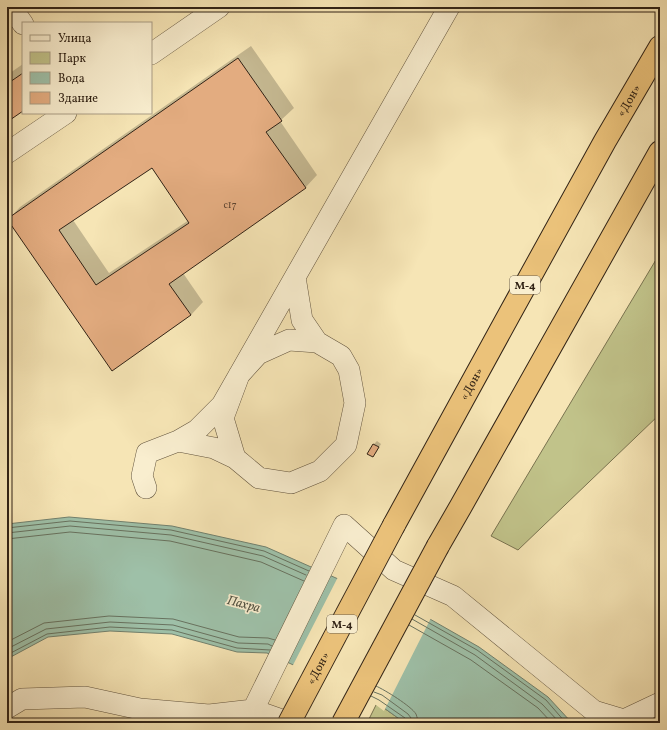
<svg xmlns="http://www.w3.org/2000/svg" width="667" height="730" font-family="Vollkorn,serif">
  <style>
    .green { fill: #c1c38a; stroke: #797350 }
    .water { fill: #9ec0a8; stroke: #72816e }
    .pier { fill: #f6e5b5 }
    .shadow { fill: #0003; fill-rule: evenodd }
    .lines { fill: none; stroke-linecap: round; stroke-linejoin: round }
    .shore { stroke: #68725f; stroke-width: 1 }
    .building { fill: #e3ac80; stroke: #312316; fill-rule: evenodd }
    .minor-casing { stroke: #62543e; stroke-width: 22 }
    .highway-casing { stroke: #312316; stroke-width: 24 }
    .minor { stroke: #f9eecf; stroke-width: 21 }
    .highway { stroke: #ebc27a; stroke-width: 22 }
    .highway-bridge-casing { stroke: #312316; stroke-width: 24; stroke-linecap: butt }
    .highway-bridge { stroke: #ebc27a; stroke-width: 22 }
    .labels { text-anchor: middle; stroke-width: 3.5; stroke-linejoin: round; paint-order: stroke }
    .number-label { font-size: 10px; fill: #5e4530 }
    .shield { fill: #f9eecf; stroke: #6d604e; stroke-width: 1 }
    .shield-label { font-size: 11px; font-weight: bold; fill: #312316 }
    .street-label { font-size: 12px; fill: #312316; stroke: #f9eecf }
    .water-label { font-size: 13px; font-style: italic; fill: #525242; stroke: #f9eecf }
  </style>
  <rect width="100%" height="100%" fill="#f6e5b5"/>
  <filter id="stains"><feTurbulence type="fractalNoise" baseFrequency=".005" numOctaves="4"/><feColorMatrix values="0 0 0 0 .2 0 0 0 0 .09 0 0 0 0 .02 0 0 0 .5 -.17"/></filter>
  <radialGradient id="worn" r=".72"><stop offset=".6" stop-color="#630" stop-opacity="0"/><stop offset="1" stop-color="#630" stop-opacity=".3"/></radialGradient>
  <!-- green -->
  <path class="green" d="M 660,253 L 660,414 L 518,550 L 491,536 Z
    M 377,703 L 405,723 L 367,723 Z"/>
  <!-- water -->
  <path class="water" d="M 69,517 L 172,526 L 266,547 L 354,586 L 386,594 L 479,647 L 548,697 L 572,723 L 405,723 L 377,703 L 267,653 L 237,652 L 172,634 L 110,631 L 48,637 L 7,659 L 7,524 Z"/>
  <!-- pier -->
  <path class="pier" d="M 338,577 L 354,585 L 387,592 L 431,618 L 384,711 L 376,705 L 292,667 Z"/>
  <!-- shadow -->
  <path class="shadow" d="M 251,46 L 294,108 L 280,121 L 317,175 L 305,188 L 183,273 L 203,302 L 191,315 L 113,369 L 8,220 L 20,207 ZM 152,166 L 189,220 L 109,273 L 73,220 Z
    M 23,64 L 23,110 L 7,121 L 7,75 Z
    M 377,441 L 381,444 L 376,453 L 373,456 L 369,454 L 374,444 Z"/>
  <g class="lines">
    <!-- shore -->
    <path class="shore" d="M 7,528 L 70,521 L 171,530 L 264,551 L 309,571
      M 7,533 L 70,526 L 171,535 L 263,556 L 306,575
      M 7,539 L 70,532 L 170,541 L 261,562 L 304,581
      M 415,615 L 477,650 L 546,700 L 566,723
      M 412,619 L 475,655 L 542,704 L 560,723
      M 409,625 L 471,660 L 538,708 L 552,723
      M 7,642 L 44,623 L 109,616 L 173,619 L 239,637 L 268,638 L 275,640
      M 7,649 L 46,629 L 110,622 L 173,625 L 238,643 L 268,644 L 272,646
      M 7,655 L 47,634 L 110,627 L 172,630 L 237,648 L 270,650
      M 376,686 C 385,690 411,706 416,714 C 417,717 418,720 418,723
      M 374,692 L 382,695 L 408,714 L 411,718 L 412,723
      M 371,696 L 379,700 L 405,718 L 407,720 L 407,723"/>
  </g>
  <!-- building -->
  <path class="building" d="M 238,58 L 282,121 L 266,132 L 306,188 L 169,284 L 191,315 L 112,371 L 7,219 ZM 152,168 L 189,223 L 96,285 L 59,230 Z
    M 23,73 L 23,111 L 7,122 L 7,84 Z
    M 373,444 L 379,447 L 373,457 L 367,454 Z"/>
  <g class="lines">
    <!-- minor casing -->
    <g class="minor-casing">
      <path id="minor" d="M 11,7 L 23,24
        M 151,54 L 219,7
        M 7,153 L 66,113
        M 295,277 L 302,320 L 317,342
        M 289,340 L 317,342 L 341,356 L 349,370 L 355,403 L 346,445 L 320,471 L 291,483 L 259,478 L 235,458 L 223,418 L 239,375 L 258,354 Z
        M 178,441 L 214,448 L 235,458
        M 146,488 L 142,476 L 147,453 L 178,441 L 197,430 L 222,405 L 449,7
        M 7,708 L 22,699 L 85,697 L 140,709 L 209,715 L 253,710 L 290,723
        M 253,710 L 344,525 L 394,570 L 453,596 L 594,711 L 624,720 L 660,703"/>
    </g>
    <!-- highway casing -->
    <g class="highway-casing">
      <g id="highway">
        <path id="s1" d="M 394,525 L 509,315 L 605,141 L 660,47"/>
        <path d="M 438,546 L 461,506 L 660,152"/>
      </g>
    </g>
    <!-- minor -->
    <use href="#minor" class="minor"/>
    <!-- highway -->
    <use href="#highway" class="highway"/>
    <!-- highway-bridge casing -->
    <g class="highway-bridge-casing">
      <g id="highway-bridge">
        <path id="s2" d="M 289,723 L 394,525"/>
        <path d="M 343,723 L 438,546"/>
      </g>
    </g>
    <!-- highway-bridge -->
    <use href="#highway-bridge" class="highway-bridge"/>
  </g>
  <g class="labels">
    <!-- number labels -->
    <g class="number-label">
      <text x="230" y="208">с17</text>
    </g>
    <!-- shield labels -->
    <g class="shield">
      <rect x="510" y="276" width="30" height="18" rx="3"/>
      <rect x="327" y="615" width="30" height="18" rx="3"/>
    </g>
    <g class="shield-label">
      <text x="525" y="289">М-4</text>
      <text x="342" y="628">М-4</text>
    </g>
    <!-- street labels -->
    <g class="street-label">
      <text dy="4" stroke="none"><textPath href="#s1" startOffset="485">«Дон»</textPath></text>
      <text dy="4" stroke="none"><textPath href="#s1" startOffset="161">«Дон»</textPath></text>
      <text dy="4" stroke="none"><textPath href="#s2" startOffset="62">«Дон»</textPath></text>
    </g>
    <!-- water labels -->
    <g class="water-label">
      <text transform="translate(244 603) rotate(14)" y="5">Пахра</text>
    </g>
  </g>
  <!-- margin -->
  <rect width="667" height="730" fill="none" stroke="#f6e5b5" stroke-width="24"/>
  <rect x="8" y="8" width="651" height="714" fill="none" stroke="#312316" stroke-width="2"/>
  <rect x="12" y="12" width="643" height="706" fill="none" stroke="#312316"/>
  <!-- legend -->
  <rect x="22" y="22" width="130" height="92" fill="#f9eecf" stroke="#a99d85"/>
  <rect x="30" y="35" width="20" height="6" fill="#f9eecf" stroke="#a99d85"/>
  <text x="58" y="42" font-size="12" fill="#312316">Улица</text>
  <rect x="30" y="52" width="20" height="12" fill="#c1c38a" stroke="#a99d85"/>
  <text x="58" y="62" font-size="12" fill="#312316">Парк</text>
  <rect x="30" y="72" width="20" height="12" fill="#9ec0a8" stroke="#a99d85"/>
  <text x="58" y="82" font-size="12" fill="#312316">Вода</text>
  <rect x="30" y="92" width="20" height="12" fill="#e3ac80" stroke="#a99d85"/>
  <text x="58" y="102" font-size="12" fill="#312316">Здание</text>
  <rect width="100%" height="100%" filter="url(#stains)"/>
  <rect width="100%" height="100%" fill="url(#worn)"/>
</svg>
